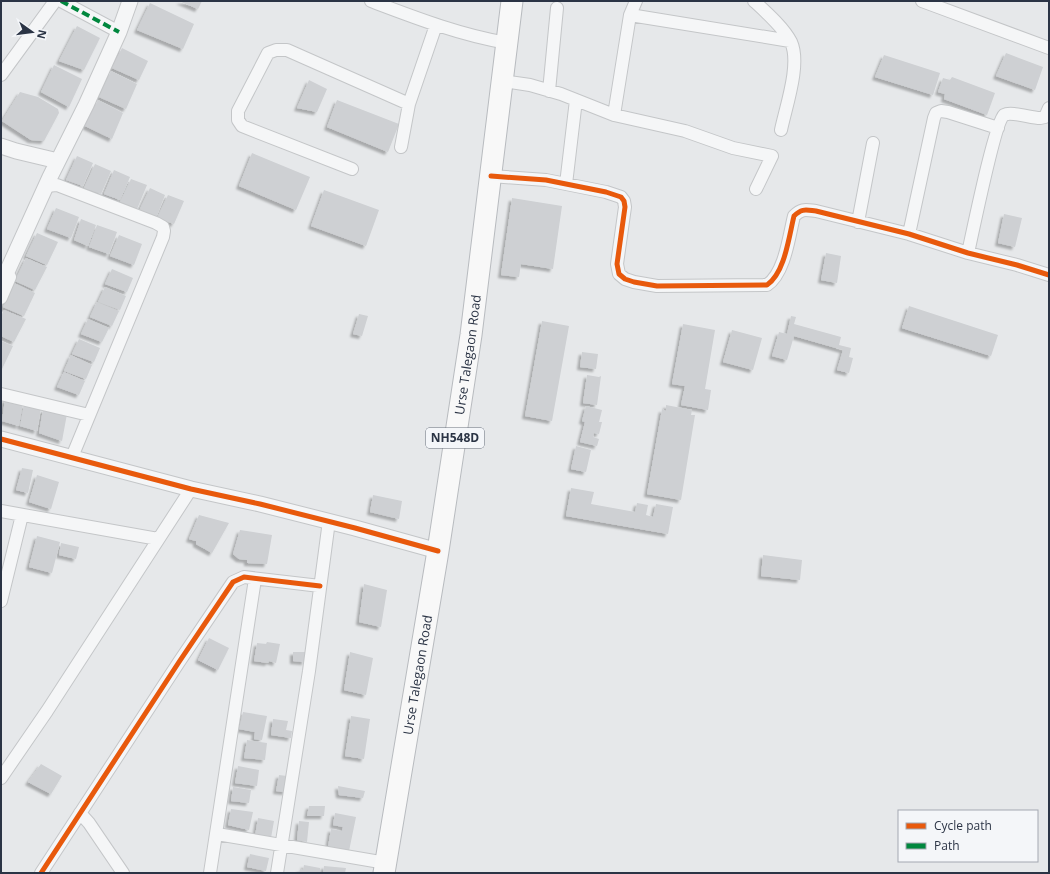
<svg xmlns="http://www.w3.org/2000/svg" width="1050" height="874" font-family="'Open Sans',sans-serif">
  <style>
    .building { fill: #ced0d3; filter: url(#shadow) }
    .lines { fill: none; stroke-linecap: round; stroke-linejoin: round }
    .minor-casing { stroke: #c4c6c8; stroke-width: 14 }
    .tertiary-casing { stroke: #c4c6c8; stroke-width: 17 }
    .trunk-casing { stroke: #b8bbbf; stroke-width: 23 }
    .minor { stroke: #f5f6f7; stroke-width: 12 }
    .tertiary { stroke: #f5f6f7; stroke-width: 15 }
    .trunk { stroke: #f8f8f8; stroke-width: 21 }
    .quiet { stroke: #00873e; stroke-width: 4; stroke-dasharray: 8 4; stroke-linecap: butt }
    .cycleway-casing { stroke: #f4f6f9; stroke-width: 8 }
    .cycleway { stroke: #e8590c; stroke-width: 5 }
    .labels { text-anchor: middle; stroke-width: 4; stroke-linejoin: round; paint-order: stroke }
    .shield { fill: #f4f6f9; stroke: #676e7b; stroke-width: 1 }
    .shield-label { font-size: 12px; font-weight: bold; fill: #2b3445 }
    .street-label { font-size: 13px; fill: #2b3445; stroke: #f4f6f9 }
  </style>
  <defs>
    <filter id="shadow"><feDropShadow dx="-3" dy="3" stdDeviation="1" flood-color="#0004"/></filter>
  </defs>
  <rect width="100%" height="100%" fill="#e6e8ea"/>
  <!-- building -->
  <path class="building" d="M 179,1 L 202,1 L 198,9 Z
    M 150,3 L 194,24 L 183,49 L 137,30 Z
    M 77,26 L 100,38 L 84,70 L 59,61 Z
    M 122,48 L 148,61 L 139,80 L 112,68 Z
    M 1006,53 L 1043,67 L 1035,90 L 996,76 Z
    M 884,55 L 940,73 L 933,95 L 875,77 Z
    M 54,65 L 82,79 L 69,107 L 41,92 Z
    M 111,71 L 137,84 L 126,109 L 99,97 Z
    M 952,77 L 995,93 L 987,115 L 944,99 L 945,94 L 938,92 L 943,78 L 950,80 Z
    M 309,80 L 327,89 L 317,112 L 297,108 Z
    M 20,92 L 38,97 L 58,109 L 59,113 L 44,141 L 31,140 L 2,121 Z
    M 98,100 L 123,113 L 112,139 L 85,126 Z
    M 337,100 L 399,124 L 388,152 L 327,127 Z
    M 252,153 L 310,177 L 296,210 L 239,186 Z
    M 77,156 L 93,163 L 83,186 L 66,180 Z
    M 95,164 L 111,171 L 101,194 L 84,188 Z
    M 114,170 L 130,177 L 120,200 L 104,194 Z
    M 131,179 L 147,185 L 137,209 L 120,202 Z
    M 150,188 L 165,195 L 156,218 L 139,211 Z
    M 324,190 L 379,210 L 366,246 L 311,226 Z
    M 168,195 L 184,201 L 174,224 L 157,218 Z
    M 512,198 L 562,206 L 553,269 L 521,264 L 519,277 L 501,275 Z
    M 56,208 L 79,217 L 71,238 L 47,229 Z
    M 1004,214 L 1022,218 L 1015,247 L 998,243 Z
    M 81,219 L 96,225 L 88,246 L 74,240 Z
    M 97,225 L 117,232 L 109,254 L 89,247 Z
    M 37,233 L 58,242 L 47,265 L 26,256 Z
    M 119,235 L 142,244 L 134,265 L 110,256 Z
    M 826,253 L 841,256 L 837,283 L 821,280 Z
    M 26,258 L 47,267 L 35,290 L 15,281 Z
    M 112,269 L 133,278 L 127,292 L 105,284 Z
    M 14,283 L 35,293 L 24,316 L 3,307 Z
    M 105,287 L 126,296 L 120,310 L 98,302 Z
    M 97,302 L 119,311 L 112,326 L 90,317 Z
    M 909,306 L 998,335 L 991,356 L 902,328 Z
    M 4,310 L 26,319 L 14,342 L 1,336 L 1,317 Z
    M 359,314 L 368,316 L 362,336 L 353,334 Z
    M 791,316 L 796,317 L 794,324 L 841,337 L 839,345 L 851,348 L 849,357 L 853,358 L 849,373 L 837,370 L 843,350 L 794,336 L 787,360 L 772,356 L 779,332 L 787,334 Z
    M 88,319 L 109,328 L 102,342 L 81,334 Z
    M 542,321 L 569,326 L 552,421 L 525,416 Z
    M 683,324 L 715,330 L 705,389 L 711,390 L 708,410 L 681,405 L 685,386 L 672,384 Z
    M 732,330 L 762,338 L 753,370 L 723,362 Z
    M 79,339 L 100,348 L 94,362 L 72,354 Z
    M 1,341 L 13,346 L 2,369 L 1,369 Z
    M 582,352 L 598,354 L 596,369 L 580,367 Z
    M 71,355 L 92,365 L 86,379 L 64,371 Z
    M 64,372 L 85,381 L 79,395 L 57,387 Z
    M 587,375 L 599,377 L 601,376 L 597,405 L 583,403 Z
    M 5,399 L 23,403 L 19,426 L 2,421 Z
    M 24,404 L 41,408 L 37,431 L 20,426 Z
    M 666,405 L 692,410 L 691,415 L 695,415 L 681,500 L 647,494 L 662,409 L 666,411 Z
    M 586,406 L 602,410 L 599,422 L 602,422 L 599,434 L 594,433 L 593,437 L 599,439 L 597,446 L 580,442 L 585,422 L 582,421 Z
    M 43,409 L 67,414 L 62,441 L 39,433 Z
    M 576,446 L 591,450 L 586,472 L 571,469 Z
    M 22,468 L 33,470 L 28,493 L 16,490 Z
    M 37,475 L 59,482 L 51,509 L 29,502 Z
    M 571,488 L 594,492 L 591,504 L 635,512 L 637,503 L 648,505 L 646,515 L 653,517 L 656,504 L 673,507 L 668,534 L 566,516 Z
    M 373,495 L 402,501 L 399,519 L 370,512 Z
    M 199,515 L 229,523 L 212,553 L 196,544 L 196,541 L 189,539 Z
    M 240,530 L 272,535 L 267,564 L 247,563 L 247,560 L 239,559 L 233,554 Z
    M 37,536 L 60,542 L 52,573 L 29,567 Z
    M 61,543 L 79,547 L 76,559 L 59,555 Z
    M 763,555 L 802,560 L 800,580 L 761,576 Z
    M 364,584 L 387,590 L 381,627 L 359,622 Z
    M 209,638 L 229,648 L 218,670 L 198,660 Z
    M 267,642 L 280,644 L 276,663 L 269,661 L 268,663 L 254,661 L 257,643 L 266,644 Z
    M 293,652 L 305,652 L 305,662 L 293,661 Z
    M 350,652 L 373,658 L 366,695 L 344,690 Z
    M 243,712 L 267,716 L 262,740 L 254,739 L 255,732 L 239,729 Z
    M 351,716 L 370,719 L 364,759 L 345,756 Z
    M 273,719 L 288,721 L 286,730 L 292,731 L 291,738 L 271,735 Z
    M 247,740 L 267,743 L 265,760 L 244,758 Z
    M 41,764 L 62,776 L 51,794 L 28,782 Z
    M 238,766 L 259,770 L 257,786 L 235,783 Z
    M 279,775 L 287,776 L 286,792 L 276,791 Z
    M 338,786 L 365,791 L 363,798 L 339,795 Z
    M 233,787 L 251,790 L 249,803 L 231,801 Z
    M 309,806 L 325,806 L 324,816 L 307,816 Z
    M 231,809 L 253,812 L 249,830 L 228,825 Z
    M 335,813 L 356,817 L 349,851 L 328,847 L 331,829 L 342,831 L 343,827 L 333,825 Z
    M 258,818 L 274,821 L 271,838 L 255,836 Z
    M 299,821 L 309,822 L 307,842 L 297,840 Z
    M 250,854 L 269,858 L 266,871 L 247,867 Z
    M 304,865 L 320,868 L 320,873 L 299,873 L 300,869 L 303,870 Z
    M 324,866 L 346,868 L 345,873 L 323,873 Z"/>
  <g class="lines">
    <!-- minor casing -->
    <g class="minor-casing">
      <path id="minor" d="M 61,1 L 119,32
        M 371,1 C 416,18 460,35 507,43
        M 754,1 C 766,12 784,28 791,42 C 801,64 786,106 781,130
        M 922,1 L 1049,48
        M 630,15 L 790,41
        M 1,75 L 55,1
        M 503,81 L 530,85 L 561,94 L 614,115 L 685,131 L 733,148 L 772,156 L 756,189
        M 549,91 L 557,8
        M 614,115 L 630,15 L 636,1
        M 401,147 L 409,104 L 436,25
        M 352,169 L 242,126 L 238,120 L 238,111 L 268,53 L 276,50 L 287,50 L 409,104
        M 491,176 L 546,180 L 606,192 L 621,197 L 624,201 L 625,207 L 617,264 L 619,274 L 625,279 L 634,282 L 657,286 L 767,285 C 785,273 789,236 794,216 C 802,208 806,210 816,211 L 909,234 L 968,253 L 1017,265 L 1049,275
        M 566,184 L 576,100
        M 46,186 L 57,185 L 156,223 L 163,227 L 164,231 L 163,237 L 72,457
        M 858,222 L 873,143
        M 909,234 L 934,118 L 936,113 L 941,111 L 948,112 L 998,128
        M 968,253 C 972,235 995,122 1004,115 C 1011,111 1031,118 1040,118 L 1045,117 L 1049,108
        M 1,298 L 10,277
        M 1,394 L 89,415
        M 1,511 L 158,539
        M 1,601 L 22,515
        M 1,778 L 47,711 L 191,489
        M 80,813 L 89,823 L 123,873
        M 217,834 L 386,863
        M 41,873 L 179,662 L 233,582 L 244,577 L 320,586
        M 210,873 L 255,579
        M 277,873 L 309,671 L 329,521"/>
    </g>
    <!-- tertiary casing -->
    <g class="tertiary-casing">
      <path id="tertiary" d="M 1,146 L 16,151 L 58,161
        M 1,285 L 50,177 L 86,105 L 119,32 L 130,1
        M 1,439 L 191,489 L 260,504 L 355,528 L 438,551"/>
    </g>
    <!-- trunk casing -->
    <g class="trunk-casing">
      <g id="trunk">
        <path id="s1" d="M 384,873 L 438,551 L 471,335 L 512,1"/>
      </g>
    </g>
    <!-- minor -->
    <use href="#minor" class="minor"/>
    <!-- tertiary -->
    <use href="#tertiary" class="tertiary"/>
    <!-- trunk -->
    <use href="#trunk" class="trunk"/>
    <!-- quiet -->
    <path class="quiet" d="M 61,1 L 119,32"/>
    <!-- cycleway casing -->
    <g class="cycleway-casing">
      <path id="cycleway" d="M 491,176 L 546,180 L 606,192 L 621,197 L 624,201 L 625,207 L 617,264 L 619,274 L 625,279 L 634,282 L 657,286 L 767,285 C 785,273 789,236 794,216 C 802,208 806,210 816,211 L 909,234 L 968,253 L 1017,265 L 1049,275
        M 1,439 L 191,489 L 260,504 L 355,528 L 438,551
        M 41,873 L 179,662 L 233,582 L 244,577 L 320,586"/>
    </g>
    <!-- cycleway -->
    <use href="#cycleway" class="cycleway"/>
  </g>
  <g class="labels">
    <!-- shield labels -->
    <rect class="shield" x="426" y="428" width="58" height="20" rx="3"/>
    <g class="shield-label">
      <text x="455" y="442">NH548D</text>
    </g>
    <!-- street labels -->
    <g class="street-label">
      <text dy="5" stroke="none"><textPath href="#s1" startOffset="525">Urse Talegaon Road</textPath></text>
      <text dy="5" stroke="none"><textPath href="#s1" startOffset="201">Urse Talegaon Road</textPath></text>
    </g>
  </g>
  <!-- border -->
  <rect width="1050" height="874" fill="none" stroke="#2b3445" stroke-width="4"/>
  <!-- legend -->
  <rect x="898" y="810" width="140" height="52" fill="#f4f6f9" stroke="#a4a8b1"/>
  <rect x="906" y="823" width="20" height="6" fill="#e8590c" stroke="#a4a8b1"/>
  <text x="934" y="830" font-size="12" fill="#2b3445">Cycle path</text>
  <rect x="906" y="843" width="20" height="6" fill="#00873e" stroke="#a4a8b1"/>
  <text x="934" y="850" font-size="12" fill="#2b3445">Path</text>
  <!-- north arrow -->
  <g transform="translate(32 32) rotate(104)" stroke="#f4f6f9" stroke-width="3" paint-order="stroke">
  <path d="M0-3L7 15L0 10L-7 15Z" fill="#2b3445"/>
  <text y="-6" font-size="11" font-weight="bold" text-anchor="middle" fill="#2b3445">N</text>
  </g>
</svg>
